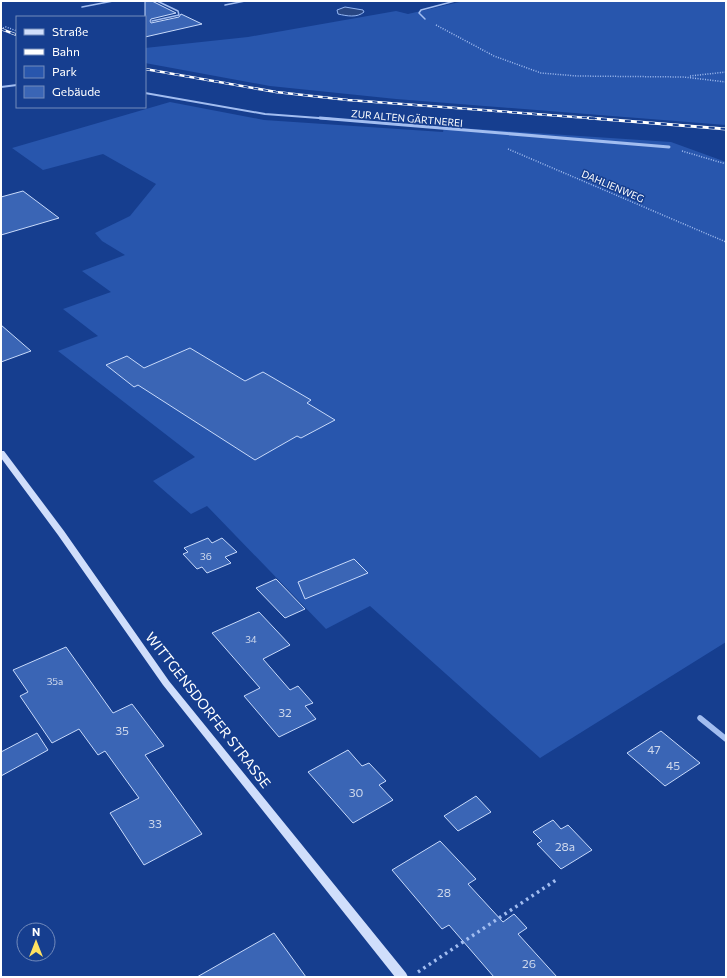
<svg xmlns="http://www.w3.org/2000/svg" width="727" height="978" font-family="Commissioner,sans-serif">
  <style>
    .green { fill: #2856ad }
    .water { fill: #284682; stroke: #94b6f3 }
    .building { fill: #3a65b5; stroke: #c8dafb }
    .lines { fill: none; stroke-linecap: round; stroke-linejoin: round }
    .path-far1 { stroke: #a2bdf0; stroke-width: 1.5; stroke-dasharray: 1 1.5; stroke-linecap: butt }
    .path { stroke: #a2bdf0; stroke-width: 3.5; stroke-dasharray: 2.5 4; stroke-linecap: butt }
    .lane { stroke: #a2bdf0; stroke-width: 1.5 }
    .street-far2 { stroke: #a2bdf0; stroke-width: 2 }
    .street-far1 { stroke: #a2bdf0; stroke-width: 3 }
    .street { stroke: #a2bdf0; stroke-width: 5.5 }
    .secondary { fill: #d0defb; fill-rule: evenodd }
    .rail-far1-casing { stroke: #fff; stroke-width: 2.5 }
    .rail-casing { stroke: #fff; stroke-width: 3 }
    .rail-far1 { stroke: #163e8f; stroke-width: 1.5; stroke-dasharray: 5; stroke-linecap: butt }
    .rail { stroke: #163e8f; stroke-width: 2; stroke-dasharray: 6; stroke-linecap: butt }
    .labels { text-anchor: middle; stroke-width: 3; stroke-linejoin: round; paint-order: stroke }
    .far-street-label { font-size: 10px; fill: #fff; stroke: #163e8f }
    .number-label { font-size: 10px; fill: #ced8ec }
    .near-number-label { font-size: 12px; fill: #ced8ec }
    .near-street-label { font-size: 14px; fill: #fff; stroke: #163e8f }
  </style>
  <rect width="100%" height="100%" fill="#163e8f"/>
  <!-- green -->
  <path class="green" d="M 464,1 L 726,1 L 726,125 L 396,99 L 270,86 L 145,63 L 145,48 L 248,37 L 396,11 L 408,14 Z
    M 170,102 L 264,120 L 443,132 L 444,127 L 671,142 L 726,162 L 726,642 L 540,758 L 370,606 L 326,629 L 207,506 L 191,514 L 153,481 L 195,457 L 58,351 L 98,336 L 63,309 L 111,292 L 82,271 L 125,255 L 102,241 L 95,233 L 130,216 L 156,184 L 103,154 L 43,170 L 12,148 Z"/>
  <!-- water -->
  <path class="water" d="M 345,7 L 363,10 L 364,12 C 357,18 347,16 338,14 L 337,10 Z"/>
  <!-- building -->
  <path class="building" d="M 145,1 L 152,1 L 176,13 L 151,19 L 150,21 L 151,23 L 179,17 L 181,14 L 202,24 L 145,37 Z
    M 23,191 L 59,218 L 1,235 L 1,197 Z
    M 1,325 L 31,351 L 1,362 Z
    M 190,348 L 245,381 L 263,372 L 311,400 L 307,403 L 335,420 L 301,438 L 297,436 L 255,460 L 138,385 L 134,387 L 106,365 L 127,356 L 144,368 Z
    M 208,538 L 212,543 L 222,538 L 237,552 L 225,557 L 231,563 L 207,573 L 202,567 L 197,569 L 183,554 L 188,552 L 184,548 Z
    M 354,559 L 368,573 L 305,599 L 298,582 Z
    M 276,579 L 305,609 L 285,618 L 256,588 Z
    M 259,612 L 290,645 L 263,659 L 290,690 L 298,686 L 313,703 L 305,706 L 316,719 L 279,737 L 244,696 L 260,688 L 212,633 Z
    M 66,647 L 113,713 L 132,704 L 164,746 L 145,755 L 202,834 L 144,865 L 110,813 L 139,798 L 105,751 L 98,755 L 79,729 L 52,743 L 20,696 L 28,692 L 13,670 Z
    M 661,731 L 700,763 L 665,786 L 627,753 Z
    M 37,733 L 48,750 L 1,776 L 1,752 Z
    M 348,750 L 362,766 L 369,763 L 386,781 L 379,785 L 393,800 L 353,823 L 308,772 Z
    M 476,796 L 491,812 L 458,831 L 444,816 Z
    M 553,820 L 561,829 L 568,825 L 592,850 L 561,869 L 537,844 L 542,841 L 533,832 Z
    M 440,841 L 476,879 L 468,884 L 503,922 L 514,914 L 527,928 L 518,934 L 557,977 L 494,977 L 449,925 L 442,929 L 392,870 Z
    M 274,933 L 306,977 L 197,977 Z"/>
  <g class="lines">
    <!-- path-far1 -->
    <path class="path-far1" d="M 436,25 L 494,56 L 541,73 L 577,76 L 684,77 L 726,82
      M 3,28 L 6,27 L 17,31
      M 690,76 L 726,72
      M 508,149 L 726,242
      M 682,151 L 726,164"/>
    <!-- path -->
    <path class="path" d="M 418,972 L 556,880"/>
    <!-- lane -->
    <path class="lane" d="M 225,5 L 245,1
      M 82,7 L 113,1
      M 425,19 L 419,13 L 421,10 L 455,1
      M 152,21 L 179,15 L 178,11 L 157,1"/>
    <!-- street-far2 -->
    <path class="street-far2" d="M 1,87 L 17,85
      M 145,93 L 265,114 L 332,119"/>
    <!-- street-far1 -->
    <path class="street-far1" d="M 320,118 L 669,147"/>
    <!-- street -->
    <path class="street" d="M 700,718 L 726,739"/>
    <!-- secondary -->
    <path class="secondary" d="M 1,451 L 4,451 L 64,531 L 169,681 L 406,973 L 408,977 L 395,977 L 163,685 L 58,535 L 1,458 Z"/>
    <!-- rail-far1 casing -->
    <g class="rail-far1-casing">
      <path id="rail-far1" d="M 1,29 L 17,35
        M 145,69 L 276,92 L 348,100 L 602,119"/>
    </g>
    <!-- rail casing -->
    <g class="rail-casing">
      <path id="rail" d="M 589,118 L 726,129"/>
    </g>
    <!-- rail-far1 -->
    <use href="#rail-far1" class="rail-far1"/>
    <!-- rail -->
    <use href="#rail" class="rail"/>
  </g>
  <g class="labels">
    <!-- far-street labels -->
    <g class="far-street-label">
      <text transform="translate(407 118) rotate(5)" y="4">ZUR ALTEN GÄRTNEREI</text>
      <text transform="translate(613 186) rotate(23)" y="4">DAHLIENWEG</text>
    </g>
    <!-- number labels -->
    <g class="number-label">
      <text x="206" y="560">36</text>
      <text x="251" y="643">34</text>
      <text x="55" y="685">35a</text>
    </g>
    <!-- near-number labels -->
    <g class="near-number-label">
      <text x="285" y="717">32</text>
      <text x="122" y="735">35</text>
      <text x="654" y="754">47</text>
      <text x="673" y="770">45</text>
      <text x="356" y="797">30</text>
      <text x="155" y="828">33</text>
      <text x="565" y="851">28a</text>
      <text x="444" y="897">28</text>
      <text x="529" y="968">26</text>
    </g>
    <!-- near-street labels -->
    <g class="near-street-label">
      <text transform="translate(208 710) rotate(52)" y="5">WITTGENSDORFER STRASSE</text>
    </g>
  </g>
  <!-- border -->
  <rect width="727" height="978" fill="none" stroke="#ffffff" stroke-width="4"/>
  <!-- legend -->
  <rect x="16" y="16" width="130" height="92" fill="#163e8f" stroke="#738bbc"/>
  <rect x="24" y="29" width="20" height="6" fill="#d0defb" stroke="#738bbc"/>
  <text x="52" y="36" font-size="12" fill="#ffffff">Straße</text>
  <rect x="24" y="49" width="20" height="6" fill="#ffffff" stroke="#738bbc"/>
  <text x="52" y="56" font-size="12" fill="#ffffff">Bahn</text>
  <rect x="24" y="66" width="20" height="12" fill="#2856ad" stroke="#738bbc"/>
  <text x="52" y="76" font-size="12" fill="#ffffff">Park</text>
  <rect x="24" y="86" width="20" height="12" fill="#3a65b5" stroke="#738bbc"/>
  <text x="52" y="96" font-size="12" fill="#ffffff">Gebäude</text>
  <!-- north arrow -->
  <g transform="translate(36 942)"><circle r="19" fill="#163e8f" stroke="#738bbc"/>
  <path d="M0-3L7 15L0 10L-7 15Z" fill="#ffe161"/>
  <text y="-6" font-size="11" font-weight="bold" text-anchor="middle" fill="#ffffff">N</text>
  </g>
</svg>
